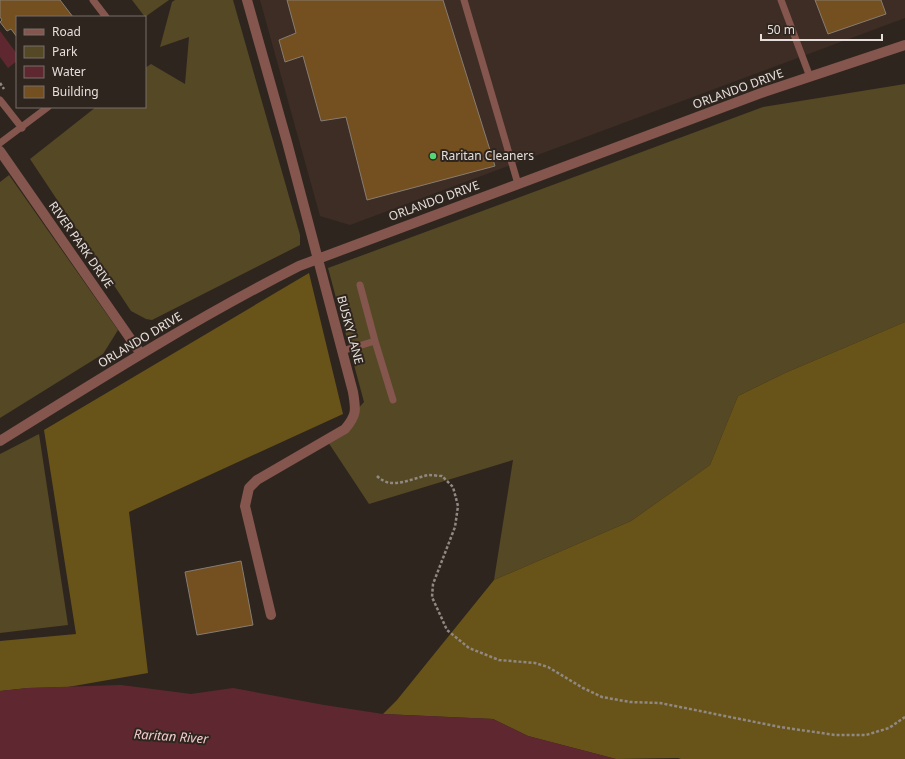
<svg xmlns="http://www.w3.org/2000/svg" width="905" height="759" font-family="'Noto Sans',sans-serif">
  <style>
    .built { fill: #3e2d24 }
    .green { fill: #554824 }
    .forest { fill: #685419 }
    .water { fill: #5f2831 }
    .building { fill: #744f1f; stroke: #867d73 }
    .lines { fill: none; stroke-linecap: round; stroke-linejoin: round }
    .path { stroke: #908883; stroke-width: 2.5; stroke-dasharray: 3 2; stroke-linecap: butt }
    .service { stroke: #84564d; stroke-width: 7 }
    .minor { stroke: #84564d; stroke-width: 10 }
    .poi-dot { fill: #53d673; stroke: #2f251f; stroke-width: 1.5 }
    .labels { text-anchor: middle; stroke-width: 4; stroke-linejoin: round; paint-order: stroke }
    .street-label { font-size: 12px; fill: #e5deda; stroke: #2f251f }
    .poi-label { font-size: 12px; fill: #e5deda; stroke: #2f251f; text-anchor: start }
    .water-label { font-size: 13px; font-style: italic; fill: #f3cccf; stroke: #2f251f }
  </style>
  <rect width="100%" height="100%" fill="#2f251f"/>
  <!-- built -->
  <path class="built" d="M 260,0 L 905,0 L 905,18 L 350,225 L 320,216 Z"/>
  <!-- green -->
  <path class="green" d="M 132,0 L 169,0 L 145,17 Z
    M 175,0 L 233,0 L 300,235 L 300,245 L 152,320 L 146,319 L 131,311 L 30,159 L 96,107 L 145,107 L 145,68 L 151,64 L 185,84 L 189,37 L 160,47 L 172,2 Z
    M 905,84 L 905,322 L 785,373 L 738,396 L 710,465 L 631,521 L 494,580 L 513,460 L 369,504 L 328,442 L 364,402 L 328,268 L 763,107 Z
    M 9,175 L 118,330 L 103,354 L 0,418 L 0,182 Z
    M 39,434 L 68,625 L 0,633 L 0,454 Z"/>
  <!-- forest -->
  <path class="forest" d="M 309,273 L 343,414 L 129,512 L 148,673 L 68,687 L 28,688 L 0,691 L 0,641 L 76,634 L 44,430 Z
    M 905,322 L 905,759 L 681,759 L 678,758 L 616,759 L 528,736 L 493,719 L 383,714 L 397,700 L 494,580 L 631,521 L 710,465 L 738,396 L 785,373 Z"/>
  <!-- water -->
  <path class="water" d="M 0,31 L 17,54 L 17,61 L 8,68 L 0,57 Z
    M 121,685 L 191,694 L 233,688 L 324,705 L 383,714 L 493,719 L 528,736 L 616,759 L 0,759 L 0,691 L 28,688 Z"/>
  <!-- building -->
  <path class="building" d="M 0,0 L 60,0 L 73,17 L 17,17 L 17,37 L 11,29 L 7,31 L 0,22 L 2,20 L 0,17 Z
    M 287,0 L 443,0 L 495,166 L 367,200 L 346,117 L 321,121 L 303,56 L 285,62 L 279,40 L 296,33 Z
    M 815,0 L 881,0 L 886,14 L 828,34 Z
    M 241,561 L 253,625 L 197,635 L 185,572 Z"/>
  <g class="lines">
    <!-- path -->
    <path class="path" d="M 0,83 L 4,89
      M 377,476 C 392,491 411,478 429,475 C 433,475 438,476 442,476 L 453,487 L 458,506 L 455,527 L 433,584 L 432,597 L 447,630 L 469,648 L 499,660 L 535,663 L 548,667 L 583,688 L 602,697 L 630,702 L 660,703 L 780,727 L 835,735 L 866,735 L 889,728 L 905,717"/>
    <!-- service -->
    <path class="service" d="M 93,0 L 106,17
      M 464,0 L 518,184
      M 781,0 L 810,77
      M 0,100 L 22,128
      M 0,143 L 48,107
      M 375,341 L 393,400
      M 342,351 L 375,341 L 360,285"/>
    <!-- minor -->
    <path class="minor" d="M 247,0 L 287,142 L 353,392 C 356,410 357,415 345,429 L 257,480 L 249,488 L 245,506 L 271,615
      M 0,151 L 141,354
      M 0,441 C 98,380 196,318 299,266 L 764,92 L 905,45"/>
  </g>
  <!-- markers -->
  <circle class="poi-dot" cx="433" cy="156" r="4"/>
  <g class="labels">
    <!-- street labels -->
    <g class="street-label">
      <text transform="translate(738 89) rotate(-20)" y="4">ORLANDO DRIVE</text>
      <text transform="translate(434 201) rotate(-20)" y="4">ORLANDO DRIVE</text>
      <text transform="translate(81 245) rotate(55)" y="4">RIVER PARK DRIVE</text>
      <text transform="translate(350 330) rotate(75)" y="4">BUSKY LANE</text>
      <text transform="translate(140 340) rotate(-31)" y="4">ORLANDO DRIVE</text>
    </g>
    <!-- poi labels -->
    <g class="poi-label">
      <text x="441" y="160">Raritan Cleaners</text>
    </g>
    <!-- water labels -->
    <g class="water-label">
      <text transform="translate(171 736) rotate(4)" y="5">Raritan River</text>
    </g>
  </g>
  <!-- legend -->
  <rect x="16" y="16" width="130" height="92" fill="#2f251f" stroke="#786f6a"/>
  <rect x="24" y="29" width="20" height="6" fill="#84564d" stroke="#786f6a"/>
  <text x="52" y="36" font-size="12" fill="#e5deda">Road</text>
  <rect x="24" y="46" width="20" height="12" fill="#554824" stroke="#786f6a"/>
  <text x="52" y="56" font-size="12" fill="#e5deda">Park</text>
  <rect x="24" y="66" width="20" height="12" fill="#5f2831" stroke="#786f6a"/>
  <text x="52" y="76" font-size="12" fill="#e5deda">Water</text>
  <rect x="24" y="86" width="20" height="12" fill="#744f1f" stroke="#786f6a"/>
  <text x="52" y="96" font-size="12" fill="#e5deda">Building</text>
  <!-- scale -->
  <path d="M761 34v6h121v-6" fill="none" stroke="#e5deda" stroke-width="2"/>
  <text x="767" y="34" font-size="12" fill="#e5deda" stroke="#2f251f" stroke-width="3" paint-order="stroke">50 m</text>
</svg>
